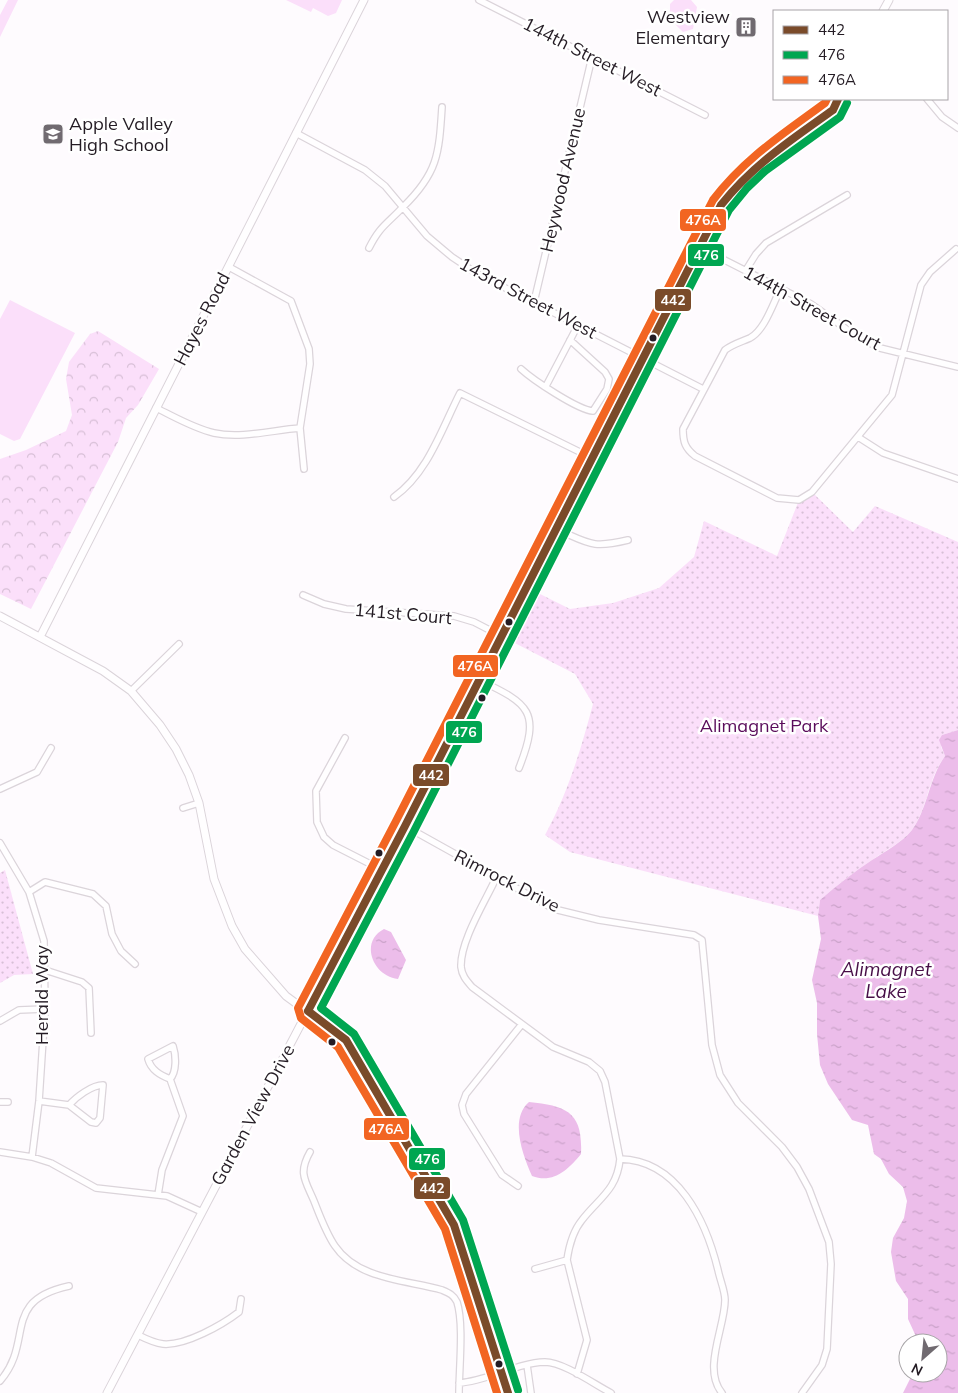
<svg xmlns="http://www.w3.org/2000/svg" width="958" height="1393" font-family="Mulish,sans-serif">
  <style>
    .forest { fill: url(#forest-crowns) }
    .park { fill: url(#park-dots) }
    .garden { fill: #fbdffa }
    .water { fill: url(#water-ripples) }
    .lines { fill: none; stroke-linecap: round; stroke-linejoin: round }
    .minor-casing { stroke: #dbd4da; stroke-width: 8 }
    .tertiary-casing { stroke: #dbd4da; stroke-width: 9 }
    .minor { stroke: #fffeff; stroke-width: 5.5 }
    .tertiary { stroke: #fffeff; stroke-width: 7 }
    .bus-1-casing { stroke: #fff; stroke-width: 11 }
    .bus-2-casing { stroke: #fff; stroke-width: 11 }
    .bus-3-casing { stroke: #fff; stroke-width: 11 }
    .bus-1 { stroke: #7a4b2a; stroke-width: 8 }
    .bus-2 { stroke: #00a651; stroke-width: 8 }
    .bus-3 { stroke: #f26522; stroke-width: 8 }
    .bus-dot { fill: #241c24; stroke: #fff; stroke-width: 2 }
    .labels { text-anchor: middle; stroke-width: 5; stroke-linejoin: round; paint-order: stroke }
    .poi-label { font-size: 18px; fill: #241c24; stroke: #fff; text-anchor: end }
    .street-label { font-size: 18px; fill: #241c24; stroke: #fff }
    .park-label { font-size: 18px; fill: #590b5a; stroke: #fff }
    .water-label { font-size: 19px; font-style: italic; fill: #470e47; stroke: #fff }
    .line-badge { stroke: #fff; stroke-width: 2 }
    .badge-label { font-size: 14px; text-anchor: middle; font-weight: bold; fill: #fff }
  </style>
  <defs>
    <pattern id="forest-crowns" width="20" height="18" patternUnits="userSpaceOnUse" patternTransform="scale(1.25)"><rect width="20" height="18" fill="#fbdffa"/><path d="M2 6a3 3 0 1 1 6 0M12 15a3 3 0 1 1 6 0" fill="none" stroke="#d7bfd6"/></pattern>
    <pattern id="park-dots" width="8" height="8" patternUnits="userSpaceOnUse" patternTransform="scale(1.25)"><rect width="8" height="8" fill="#fbdffa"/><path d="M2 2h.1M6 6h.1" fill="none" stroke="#d7bfd6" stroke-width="1.8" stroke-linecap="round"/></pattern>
    <pattern id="water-ripples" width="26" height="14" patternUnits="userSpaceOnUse" patternTransform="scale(1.25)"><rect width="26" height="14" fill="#ecbdea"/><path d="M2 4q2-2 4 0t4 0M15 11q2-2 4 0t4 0" fill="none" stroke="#caa2c9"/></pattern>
  </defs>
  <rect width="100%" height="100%" fill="#fefbfe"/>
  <!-- forest -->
  <path class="forest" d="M 98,331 L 159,369 L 138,405 L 126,418 L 118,442 L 31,609 L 0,594 L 0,459 L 26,450 L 66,431 L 72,415 L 66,379 L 69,362 L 90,334 Z"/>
  <!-- park -->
  <path class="park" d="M 812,492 L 853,532 L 875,506 L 958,542 L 958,730 L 942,735 L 941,747 L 945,756 C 928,778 928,807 912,830 C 901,843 886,850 872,860 C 854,872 836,886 820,900 L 818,916 L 570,852 L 545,835 C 568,793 581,749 593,704 L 575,674 L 501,636 L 526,587 L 570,609 L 613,603 L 659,588 L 694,557 L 704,521 L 777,556 L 799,500 Z
    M 5,870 L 33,974 L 14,975 L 0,983 L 0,873 Z"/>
  <!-- garden -->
  <path class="garden" d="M 8,0 L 18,0 L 0,37 L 0,15 Z
    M 286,0 L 342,0 L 336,13 L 328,16 L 313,8 L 311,12 Z
    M 674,0 L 691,0 L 697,7 L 693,29 L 683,32 L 670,19 L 670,4 Z
    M 10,300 L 75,333 L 20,439 L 14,441 L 0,434 L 0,319 Z"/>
  <!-- water -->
  <path class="water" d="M 958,730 L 958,1393 L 903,1393 L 913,1373 L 938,1373 L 938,1343 L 919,1343 L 908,1319 L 908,1299 L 896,1281 L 891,1252 L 893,1238 L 904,1218 L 907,1201 L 903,1187 L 889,1174 L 881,1159 L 874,1154 L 868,1125 L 852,1120 L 828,1084 L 820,1065 L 817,1034 L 817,1003 L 812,980 L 821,939 L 818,916 L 820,900 C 836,886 854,872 872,860 C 886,851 901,843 912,830 C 928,808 929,778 945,756 L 939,740 L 942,735 Z
    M 384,929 L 391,932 L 406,960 L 398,979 C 373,976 359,942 384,929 Z
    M 529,1102 C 567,1106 583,1112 581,1154 C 568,1170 553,1184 532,1176 C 523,1156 509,1119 529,1102 Z"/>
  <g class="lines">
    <!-- minor casing -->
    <g class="minor-casing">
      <path id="minor" d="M 479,0 L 705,115
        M 927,99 L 942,117 L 958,128
        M 296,133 L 365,170 L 385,186 L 427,236 L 452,257 L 476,273 L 703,389
        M 699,247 L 811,304 L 859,338 L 880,348 L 958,367
        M 369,248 C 380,226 387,224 403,207 C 438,173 439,154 442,107
        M 229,267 L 291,301 L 309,349 L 310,364 L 300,428 L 304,469
        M 746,270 L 756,254 L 766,243 L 847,195
        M 781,288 C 773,303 765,330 750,338 C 741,342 733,344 725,350 L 683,429 C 683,442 685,448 695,456 L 777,498 L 799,500 L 812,492 L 892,395 L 921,285 L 930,272 L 956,249
        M 534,302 L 592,57
        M 521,369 C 533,380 578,410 593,411 L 607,389 L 609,379 L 605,372 L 570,340
        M 546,386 L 578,325
        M 156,408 C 175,417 193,428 214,433 C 241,439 273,430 300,428
        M 858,437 L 883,453 L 958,479
        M 394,497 C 428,473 442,428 460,393 L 592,458
        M 556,529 C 589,543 591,549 628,540
        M 303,595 L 324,604 L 346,609 L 454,616 L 474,622 L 501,636
        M 479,680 C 530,704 541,712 519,768
        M 131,691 L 179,644
        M 345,738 L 316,791 L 317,822 L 324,837 L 333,845 L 382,870
        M 0,789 L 37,772 L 51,748
        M 183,808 L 199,803
        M 405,826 L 554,909 L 599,920 L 694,935 L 702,940 L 712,1045 L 720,1075 L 738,1103 L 782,1147 L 797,1167 L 809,1189 L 829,1242 L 831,1264 L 827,1349 L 822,1365 L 802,1393
        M 0,843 L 29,892 L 44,941 L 45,1009 L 39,1101 L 32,1157
        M 496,878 C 485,902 460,941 461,967 C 462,976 467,981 472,987 L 553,1047 L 589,1062 L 600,1071 L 605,1082 L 620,1159 C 617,1190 599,1198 582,1220 C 573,1231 569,1246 567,1260 L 587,1340 L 577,1374
        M 29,892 L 45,882 L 93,894 L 106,906 L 112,934 L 121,951 L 135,964
        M 45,970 L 82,982 L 89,988 L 91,1033
        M 0,1021 L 19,1010 L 45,1009
        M 39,1101 L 69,1105 L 91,1122 L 96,1123 L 100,1118 L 103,1085 C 92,1085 76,1097 69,1105
        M 0,1102 L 8,1102
        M 0,1152 L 32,1157 L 51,1163 L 96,1188 L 167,1196 L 202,1212
        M 310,1152 C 298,1173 305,1180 314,1201 C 320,1216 326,1233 335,1246 C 358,1280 407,1280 442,1290 C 449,1293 454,1295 457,1302 C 464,1324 459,1369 459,1393
        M 620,1159 C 678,1160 706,1221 718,1270 C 720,1280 725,1291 725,1300 C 725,1327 702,1369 722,1393
        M 518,1186 L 502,1175 L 464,1114 L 462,1105 L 466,1094 L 522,1024
        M 158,1195 L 162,1170 L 183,1116 L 170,1079 C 160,1075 151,1070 148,1059 L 173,1046 C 176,1055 177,1072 170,1079
        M 535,1269 L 567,1260
        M 138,1335 C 146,1339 154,1343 163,1344 C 185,1346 222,1325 239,1312 L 241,1299
        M 527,1365 L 531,1393
        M 0,1381 C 35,1341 0,1301 69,1286
        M 459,1383 C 488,1381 516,1363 545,1362 C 563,1362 594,1384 611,1393"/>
    </g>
    <!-- tertiary casing -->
    <g class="tertiary-casing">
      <path id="tertiary" d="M 883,11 L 889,0
        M 0,616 L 103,671 L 131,691 L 160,725 L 176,749 L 189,775 L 199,803 L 214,879 L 232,926 L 245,949 L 286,996 L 346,1040 L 454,1225 L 508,1393
        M 40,637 L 364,0
        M 107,1393 L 405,826 L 721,205 L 740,181 L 759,163 L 833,110 L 838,99"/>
    </g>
    <!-- minor -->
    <use href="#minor" class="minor"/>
    <!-- tertiary -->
    <use href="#tertiary" class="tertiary"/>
    <!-- bus-1 casing -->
    <g class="bus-1-casing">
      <path id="bus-1" d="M 308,1011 L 405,826 L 721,205 C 754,164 791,140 833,110 L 838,99
        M 308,1011 L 346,1040 L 454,1225 L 508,1393"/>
    </g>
    <!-- bus-2 casing -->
    <g class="bus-2-casing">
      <path id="bus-2" d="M 518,1390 L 463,1220 L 354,1034 L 321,1008 L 414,831 L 729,210 L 747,188 L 765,171 L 840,117 L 847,103"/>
    </g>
    <!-- bus-3 casing -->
    <g class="bus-3-casing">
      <path id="bus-3" d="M 497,1393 L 445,1229 L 338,1047 L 301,1018 L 298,1008 L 396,821 L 713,200 C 745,158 783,134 825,103 L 827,99"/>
    </g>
    <!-- bus-1 -->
    <use href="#bus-1" class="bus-1"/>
    <!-- bus-2 -->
    <use href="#bus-2" class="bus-2"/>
    <!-- bus-3 -->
    <use href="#bus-3" class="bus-3"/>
  </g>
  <!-- icons -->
  <defs>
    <g id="building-square" transform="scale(1.125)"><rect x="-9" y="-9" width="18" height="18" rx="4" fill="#706a70" stroke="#fff"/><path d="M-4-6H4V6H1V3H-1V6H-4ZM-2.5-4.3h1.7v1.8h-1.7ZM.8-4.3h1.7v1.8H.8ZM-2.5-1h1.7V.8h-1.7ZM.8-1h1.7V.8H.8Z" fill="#fff"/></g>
    <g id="school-square" transform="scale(1.125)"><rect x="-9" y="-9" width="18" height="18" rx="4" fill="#706a70" stroke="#fff"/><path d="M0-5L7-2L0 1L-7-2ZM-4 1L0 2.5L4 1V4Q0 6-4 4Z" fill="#fff"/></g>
  </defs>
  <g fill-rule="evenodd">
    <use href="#building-square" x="746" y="27"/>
    <use href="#school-square" x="53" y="134"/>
  </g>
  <!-- markers -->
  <g class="bus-dot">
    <circle cx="653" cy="338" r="4.5"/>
    <circle cx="509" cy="622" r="4.5"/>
    <circle cx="482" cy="698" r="4.5"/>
    <circle cx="379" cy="853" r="4.5"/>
    <circle cx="332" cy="1042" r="4.5"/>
    <circle cx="499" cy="1364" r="4.5"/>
  </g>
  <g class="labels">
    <!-- poi labels -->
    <g class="poi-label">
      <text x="730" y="23">Westview<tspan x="730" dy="21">Elementary</tspan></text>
      <text x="69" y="130" text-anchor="start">Apple Valley<tspan x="69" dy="21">High School</tspan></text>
    </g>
    <!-- street labels -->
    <g class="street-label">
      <text transform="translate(592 57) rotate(27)" y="6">144th Street West</text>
      <text transform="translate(563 180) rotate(-77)" y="6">Heywood Avenue</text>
      <text transform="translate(528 298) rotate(28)" y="6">143rd Street West</text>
      <text transform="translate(812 308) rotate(29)" y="6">144th Street Court</text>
      <text transform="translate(202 319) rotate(-63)" y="6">Hayes Road</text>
      <text transform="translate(403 614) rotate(5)" y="6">141st Court</text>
      <text transform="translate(507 881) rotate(27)" y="6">Rimrock Drive</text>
      <text transform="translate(42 995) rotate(-90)" y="6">Herald Way</text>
      <text transform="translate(253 1115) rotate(-62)" y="6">Garden View Drive</text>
    </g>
    <!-- park labels -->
    <g class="park-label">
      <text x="764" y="732">Alimagnet Park</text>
    </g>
    <!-- water labels -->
    <g class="water-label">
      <text x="886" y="976">Alimagnet<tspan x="886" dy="22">Lake</tspan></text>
    </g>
  </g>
  <g class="line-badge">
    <rect x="679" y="208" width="48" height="24" rx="5" fill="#f26522"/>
    <rect x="687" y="243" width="38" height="24" rx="5" fill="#00a651"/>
    <rect x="654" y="288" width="38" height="24" rx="5" fill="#7a4b2a"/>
    <rect x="452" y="654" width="47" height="24" rx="5" fill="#f26522"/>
    <rect x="445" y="720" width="38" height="24" rx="5" fill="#00a651"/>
    <rect x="412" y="763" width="38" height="24" rx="5" fill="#7a4b2a"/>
    <rect x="363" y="1117" width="47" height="24" rx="5" fill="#f26522"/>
    <rect x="408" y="1147" width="38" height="24" rx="5" fill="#00a651"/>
    <rect x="413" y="1176" width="38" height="24" rx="5" fill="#7a4b2a"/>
  </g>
  <g class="badge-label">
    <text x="703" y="225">476A</text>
    <text x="706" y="260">476</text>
    <text x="673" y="305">442</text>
    <text x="475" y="671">476A</text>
    <text x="464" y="737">476</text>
    <text x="431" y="780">442</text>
    <text x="386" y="1134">476A</text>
    <text x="427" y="1164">476</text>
    <text x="432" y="1193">442</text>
  </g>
  <!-- legend -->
  <rect x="773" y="10" width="175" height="90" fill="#ffffff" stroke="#a7a4a7"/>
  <rect x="783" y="26" width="25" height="8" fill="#7a4b2a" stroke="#a7a4a7"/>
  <text x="818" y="35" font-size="15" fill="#241c24">442</text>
  <rect x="783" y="51" width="25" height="8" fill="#00a651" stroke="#a7a4a7"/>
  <text x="818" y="60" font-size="15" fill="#241c24">476</text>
  <rect x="783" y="76" width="25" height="8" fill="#f26522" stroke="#a7a4a7"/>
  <text x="818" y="85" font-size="15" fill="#241c24">476A</text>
  <!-- north arrow -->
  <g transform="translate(923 1358) rotate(207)"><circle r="24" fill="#ffffff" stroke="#a7a4a7"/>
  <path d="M0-4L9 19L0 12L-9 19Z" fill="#706a70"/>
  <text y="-8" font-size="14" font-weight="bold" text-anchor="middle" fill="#241c24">N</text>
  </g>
</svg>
